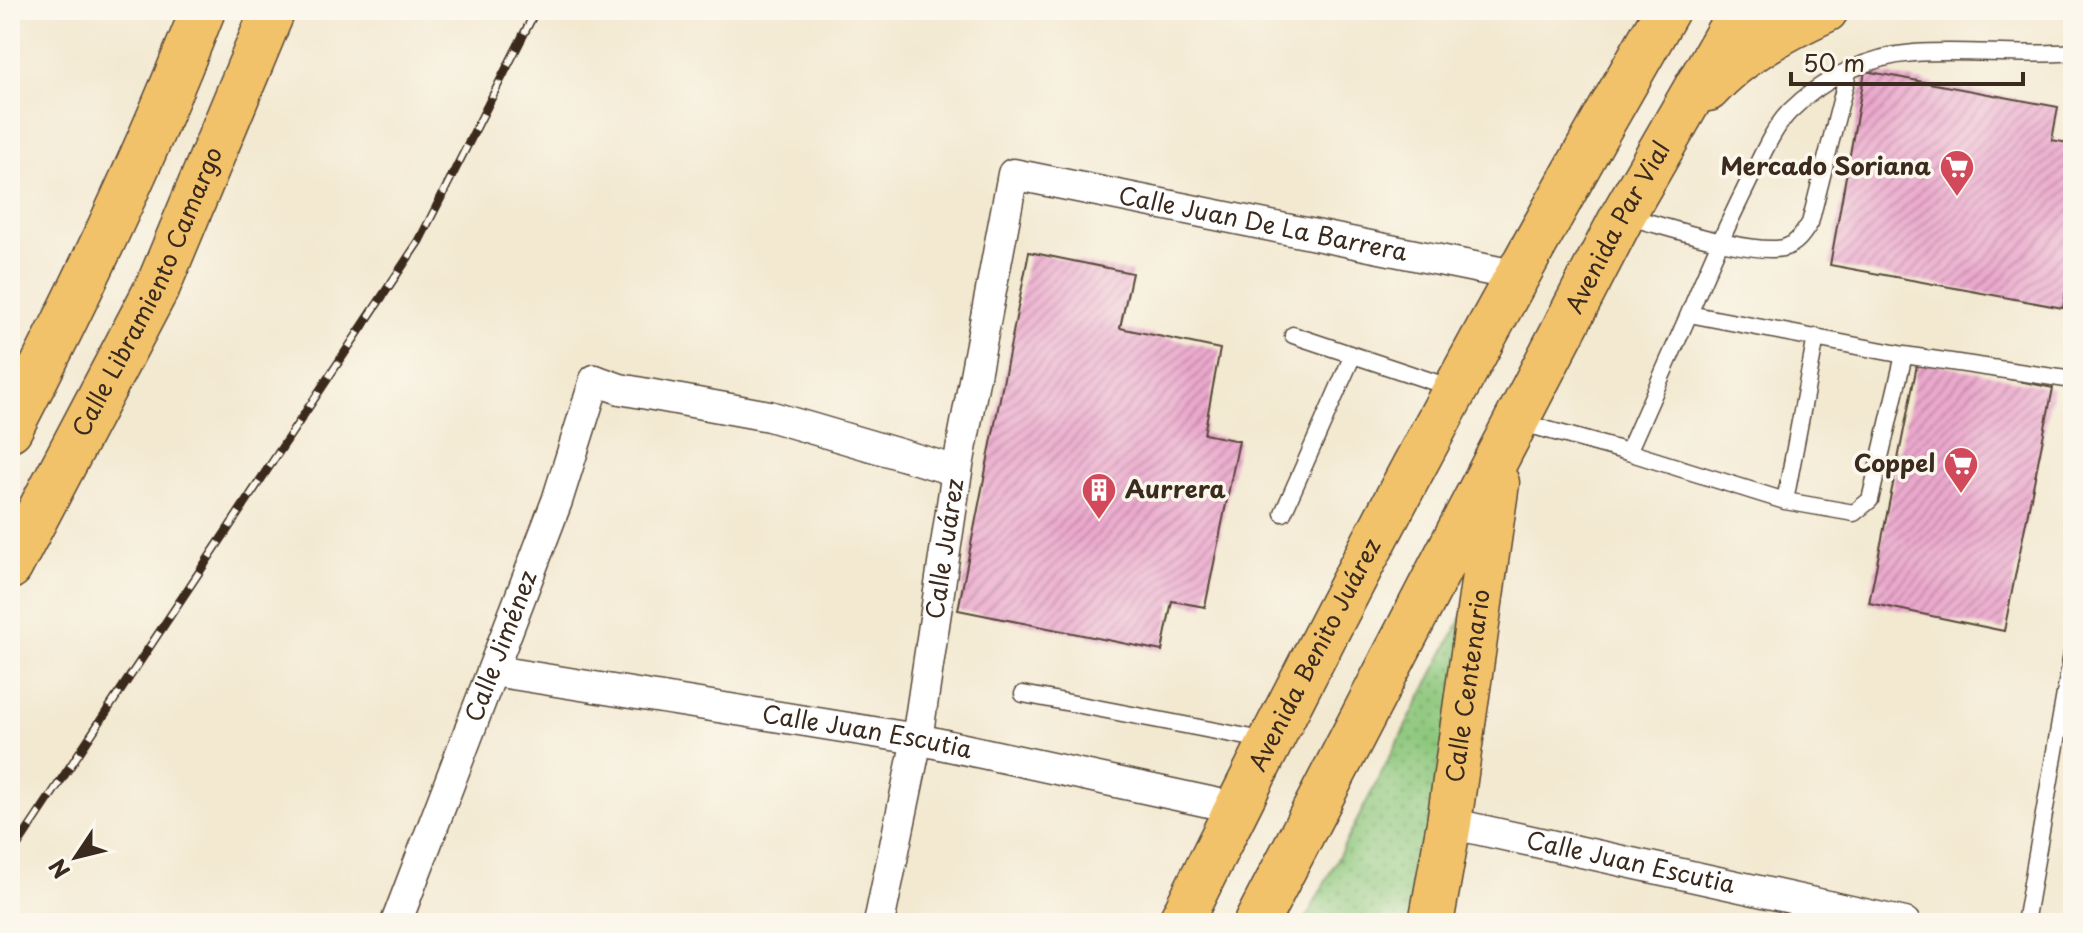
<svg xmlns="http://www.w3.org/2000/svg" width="2083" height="933" font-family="'Playpen Sans',sans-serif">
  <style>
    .park { fill: url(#park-dots); stroke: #63784c; stroke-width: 2 }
    .building { fill: url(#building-hatch) }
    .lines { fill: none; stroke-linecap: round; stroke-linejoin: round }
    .service-casing { stroke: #574739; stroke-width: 19 }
    .minor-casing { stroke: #574739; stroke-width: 33 }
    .primary-casing { stroke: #574739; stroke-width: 47 }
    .trunk-casing { stroke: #574739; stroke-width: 47 }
    .service { stroke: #fff; stroke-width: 16 }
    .minor { stroke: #fff; stroke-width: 30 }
    .primary { stroke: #f2c26a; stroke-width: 44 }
    .trunk { stroke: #f2c26a; stroke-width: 44 }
    .rail-casing { stroke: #3b2a1e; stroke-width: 9 }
    .rail { stroke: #fbf7ec; stroke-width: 6; stroke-dasharray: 18; stroke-linecap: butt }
    .labels { text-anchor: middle; stroke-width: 7; stroke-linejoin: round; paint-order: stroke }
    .poi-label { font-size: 24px; font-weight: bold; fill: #3b2a1e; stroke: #fbf7ec; text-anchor: end }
    .street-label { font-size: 24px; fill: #3b2a1e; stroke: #fbf7ec }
  </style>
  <defs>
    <pattern id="park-dots" width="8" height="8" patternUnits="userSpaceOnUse" patternTransform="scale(2)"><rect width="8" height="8" fill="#8bc67a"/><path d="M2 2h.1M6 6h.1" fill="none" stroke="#73a163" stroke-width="1.8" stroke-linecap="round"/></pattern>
    <pattern id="building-hatch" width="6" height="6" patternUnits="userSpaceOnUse" patternTransform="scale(2)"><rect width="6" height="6" fill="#eba8cd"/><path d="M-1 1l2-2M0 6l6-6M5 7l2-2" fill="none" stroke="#c089a6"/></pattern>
  </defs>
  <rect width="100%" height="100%" fill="#fbf7ec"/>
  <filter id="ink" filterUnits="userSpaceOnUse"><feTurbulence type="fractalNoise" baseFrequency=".0125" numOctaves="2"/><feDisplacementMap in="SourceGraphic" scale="16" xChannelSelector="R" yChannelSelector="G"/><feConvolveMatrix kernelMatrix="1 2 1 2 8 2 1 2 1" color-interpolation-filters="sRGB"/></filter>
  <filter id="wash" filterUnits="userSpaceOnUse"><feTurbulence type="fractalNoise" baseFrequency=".006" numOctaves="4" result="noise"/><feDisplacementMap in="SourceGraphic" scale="32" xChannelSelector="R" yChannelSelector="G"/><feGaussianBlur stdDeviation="1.8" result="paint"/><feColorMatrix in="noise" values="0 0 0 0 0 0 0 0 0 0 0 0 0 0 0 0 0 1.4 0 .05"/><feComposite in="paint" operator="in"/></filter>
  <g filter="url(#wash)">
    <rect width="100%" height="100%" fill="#f3e9d1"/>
    <!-- park -->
    <path class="park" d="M 1475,592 L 1412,923 L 1304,923 Z"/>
    <g id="blocks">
      <!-- building -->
      <path class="building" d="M 1865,71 L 2058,107 L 2052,140 L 2073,144 L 2073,252 L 2063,308 L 1830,265 Z
        M 1029,252 L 1132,273 L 1120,328 L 1220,349 L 1204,434 L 1239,441 L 1205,607 L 1172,601 L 1162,651 L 958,610 Z
        M 1918,360 L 2053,388 L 2004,631 L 1869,603 Z"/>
    </g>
  </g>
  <g filter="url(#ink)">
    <use href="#blocks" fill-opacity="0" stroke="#574739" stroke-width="2"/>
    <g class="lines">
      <!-- service casing -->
      <g class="service-casing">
        <path id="service" d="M 1625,216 C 1662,225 1748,255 1783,248 C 1796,245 1803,234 1810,223 L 1849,69
          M 1689,314 C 1708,267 1729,221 1752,175 C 1763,154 1773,129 1789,112 C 1822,79 1868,56 1914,53 C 1967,49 2021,57 2073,52
          M 1293,335 L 1455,389
          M 1519,422 L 1628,452 L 1689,314 L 1904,355 L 2073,380
          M 1628,452 L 1785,501 L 1854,513 L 1870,500 L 1904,355
          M 1785,501 L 1816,337
          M 1283,513 L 1353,355
          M 1023,694 L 1268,741
          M 2025,923 L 2073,648"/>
      </g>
      <!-- minor casing -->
      <g class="minor-casing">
        <g id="minor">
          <path d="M 595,380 L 620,389 L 769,416 L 957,471"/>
          <path id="s1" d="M 494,671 L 917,739 L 1237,808"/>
          <path id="s2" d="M 1449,823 L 1905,923"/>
          <path id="s3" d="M 396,923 L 557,501 L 595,380"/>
          <path id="s4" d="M 879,923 L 917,739 L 957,471 L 1013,174 L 1514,275"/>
        </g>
      </g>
      <!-- primary casing -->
      <g class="primary-casing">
        <g id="primary">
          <path d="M 10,429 C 81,293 147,153 203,10"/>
          <path id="s5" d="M 10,567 L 159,284 L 273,10"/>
        </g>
      </g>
      <!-- trunk casing -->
      <g class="trunk-casing">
        <g id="trunk">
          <path d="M 1708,89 C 1740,53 1783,30 1826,10"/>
          <path id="s6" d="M 1180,923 C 1332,613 1495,309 1667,10"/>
          <path id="s7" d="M 1256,923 L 1623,215 L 1741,10"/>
          <path id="s8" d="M 1431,923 L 1449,823 L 1497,483"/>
        </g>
      </g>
      <!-- service -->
      <use href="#service" class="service"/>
      <!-- minor -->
      <use href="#minor" class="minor"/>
      <!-- primary -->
      <use href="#primary" class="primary"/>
      <!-- trunk -->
      <use href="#trunk" class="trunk"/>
      <!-- rail casing -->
      <g class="rail-casing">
        <path id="rail" d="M 10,857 L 419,241 L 536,10"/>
      </g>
      <!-- rail -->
      <use href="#rail" class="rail"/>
    </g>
  </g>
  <!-- icons -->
  <defs>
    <g id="supermarket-pin" transform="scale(1.8)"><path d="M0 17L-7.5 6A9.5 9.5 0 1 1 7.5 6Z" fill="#d1495b" stroke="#fbf7ec"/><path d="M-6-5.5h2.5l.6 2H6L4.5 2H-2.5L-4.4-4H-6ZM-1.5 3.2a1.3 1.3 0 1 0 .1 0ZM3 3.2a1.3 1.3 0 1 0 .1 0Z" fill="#fff"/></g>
    <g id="building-pin" transform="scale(1.8)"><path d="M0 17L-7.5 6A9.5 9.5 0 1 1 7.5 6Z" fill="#d1495b" stroke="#fbf7ec"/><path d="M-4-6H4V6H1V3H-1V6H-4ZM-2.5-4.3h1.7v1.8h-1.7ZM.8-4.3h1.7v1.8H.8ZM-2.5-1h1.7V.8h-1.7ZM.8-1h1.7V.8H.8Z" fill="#fff"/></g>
  </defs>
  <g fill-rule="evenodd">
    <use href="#supermarket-pin" x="1957" y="167"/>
    <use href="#supermarket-pin" x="1961" y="464"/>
    <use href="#building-pin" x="1099" y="490"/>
  </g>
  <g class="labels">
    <!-- poi labels -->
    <g class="poi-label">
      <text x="1931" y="175">Mercado Soriana</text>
      <text x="1935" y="472">Coppel</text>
      <text x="1125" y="498" text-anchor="start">Aurrera</text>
    </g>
    <!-- street labels -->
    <g class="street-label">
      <text dy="8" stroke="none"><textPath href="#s4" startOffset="1016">Calle Juan De La Barrera</textPath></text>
      <text dy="8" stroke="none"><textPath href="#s7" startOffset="784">Avenida Par Vial</textPath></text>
      <text dy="8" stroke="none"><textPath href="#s5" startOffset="308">Calle Libramiento Camargo</textPath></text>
      <text dy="8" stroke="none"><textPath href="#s4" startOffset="380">Calle Juárez</textPath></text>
      <text dy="8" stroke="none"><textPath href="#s3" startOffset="296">Calle Jiménez</textPath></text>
      <text dy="8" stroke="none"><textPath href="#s6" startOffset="300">Avenida Benito Juárez</textPath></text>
      <text dy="8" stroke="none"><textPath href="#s8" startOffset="240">Calle Centenario</textPath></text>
      <text dy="8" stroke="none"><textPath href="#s1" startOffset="378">Calle Juan Escutia</textPath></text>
      <text dy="8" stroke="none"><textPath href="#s2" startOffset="186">Calle Juan Escutia</textPath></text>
    </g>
  </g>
  <!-- margin -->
  <rect width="2083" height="933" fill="none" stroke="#fbf7ec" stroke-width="40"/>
  <!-- north arrow -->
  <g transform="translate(76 857) rotate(235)" stroke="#fbf7ec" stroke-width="6" paint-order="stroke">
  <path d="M0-6L14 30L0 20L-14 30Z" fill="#3b2a1e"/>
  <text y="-12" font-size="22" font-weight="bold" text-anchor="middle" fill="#3b2a1e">N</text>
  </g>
  <!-- scale -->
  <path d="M1791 72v12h232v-12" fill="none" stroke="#3b2a1e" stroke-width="4"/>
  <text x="1803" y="72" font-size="24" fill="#3b2a1e" stroke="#fbf7ec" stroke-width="6" paint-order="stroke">50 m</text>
</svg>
